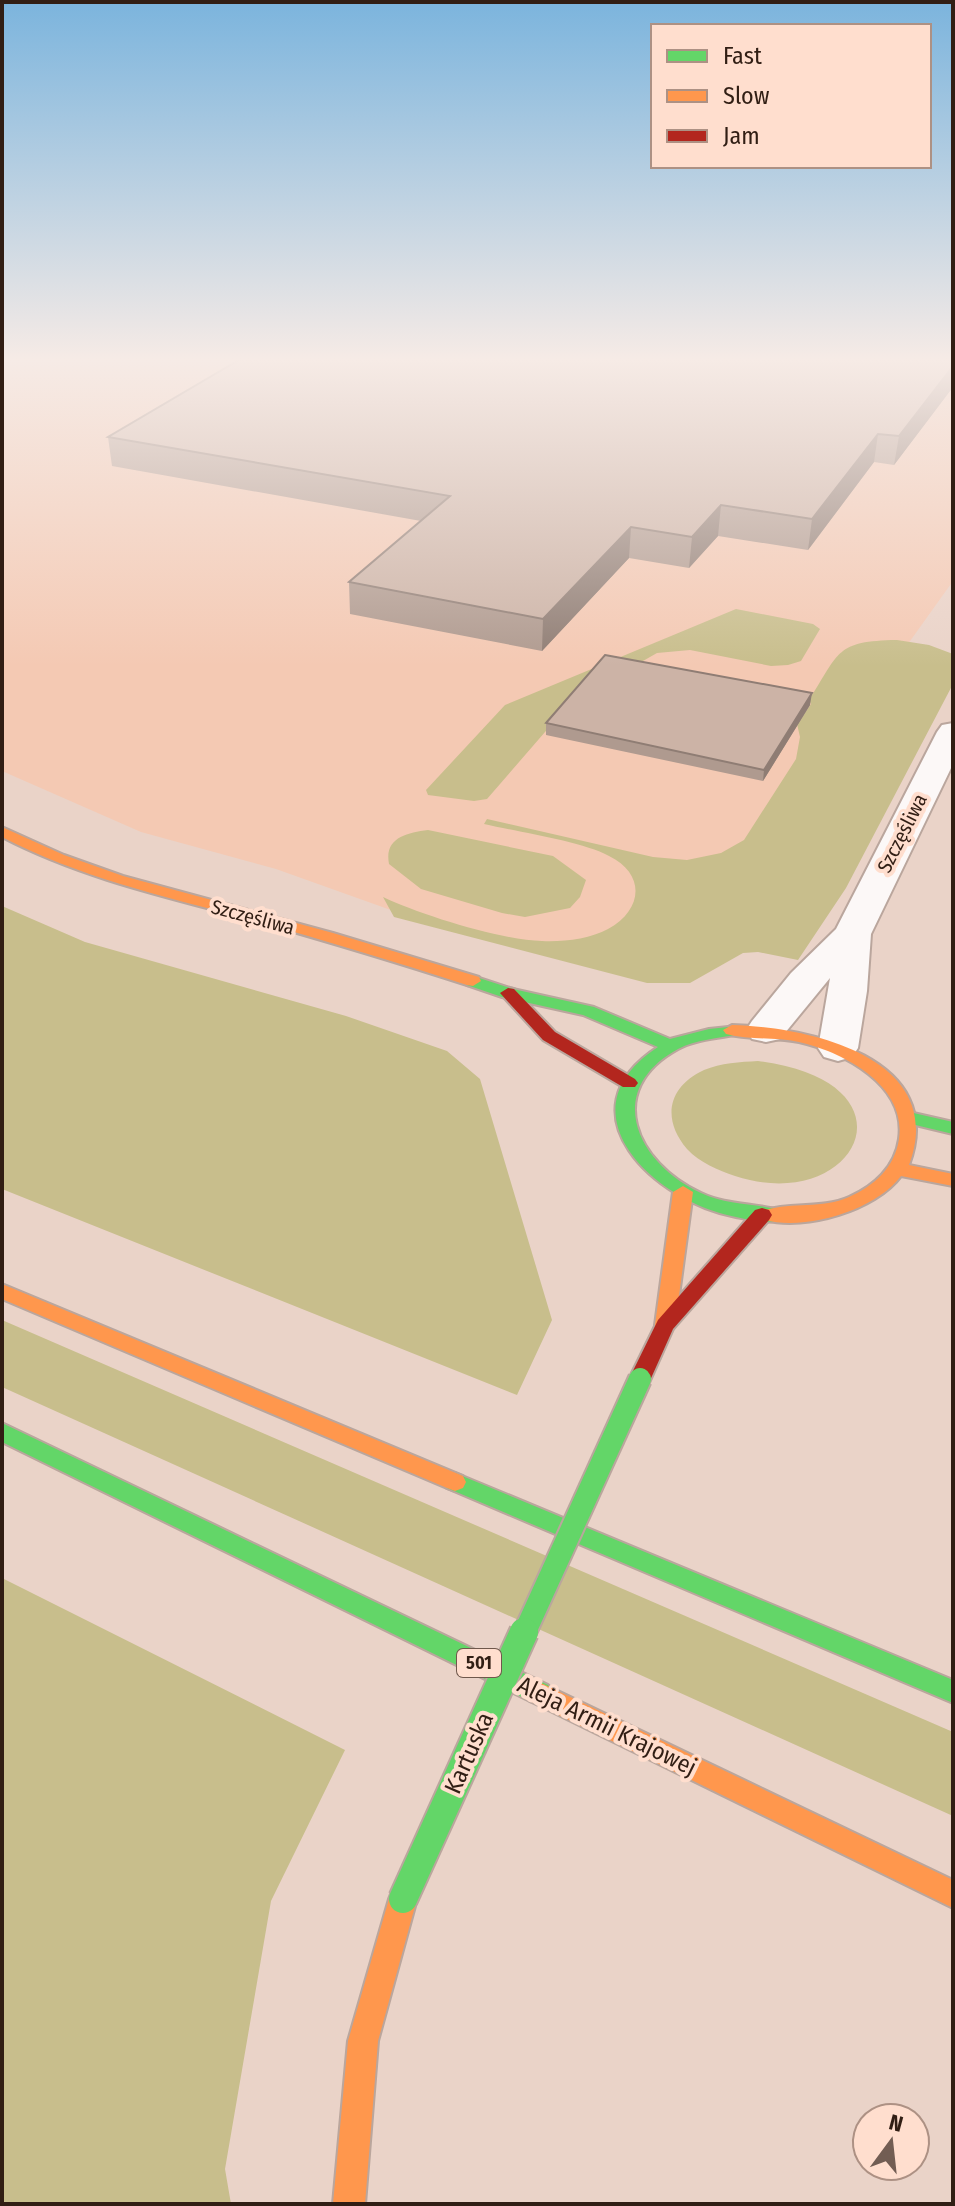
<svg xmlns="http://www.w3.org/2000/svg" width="955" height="2206" font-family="'Fira Sans Condensed',sans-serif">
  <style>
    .built { fill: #f4c9b3 }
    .green { fill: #c8be8c }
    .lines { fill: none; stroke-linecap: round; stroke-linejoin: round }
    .street-casing { stroke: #baa69d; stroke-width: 4 }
    .fast-casing { stroke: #baa69d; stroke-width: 4 }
    .slow-casing { stroke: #baa69d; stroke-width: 4 }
    .jam-casing { stroke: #baa69d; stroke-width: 4 }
    .street { fill: #fcf8f7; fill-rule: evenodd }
    .fast { fill: #63d668; fill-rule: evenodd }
    .slow { fill: #ff974d; fill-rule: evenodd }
    .jam { fill: #b3261e; fill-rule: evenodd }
    .fast-bridge-far1-casing { stroke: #baa69d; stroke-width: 26; stroke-linecap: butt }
    .fast-bridge-casing { stroke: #baa69d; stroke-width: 32; stroke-linecap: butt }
    .fast-bridge-far1 { stroke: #63d668; stroke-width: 22 }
    .fast-bridge { stroke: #63d668; stroke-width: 28 }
    .wall { fill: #af9a8f }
    .shaded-wall { fill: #8f7d74 }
    .building { fill: #ccb3a6; stroke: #8f7d74; stroke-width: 2 }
    .labels { text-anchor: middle; stroke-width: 8; stroke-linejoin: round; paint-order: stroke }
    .shield { fill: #ffdece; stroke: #6f584c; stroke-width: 2 }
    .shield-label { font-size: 18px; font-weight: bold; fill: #311e14 }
    .street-label { font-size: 20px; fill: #311e14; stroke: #ffdece }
    .near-street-label { font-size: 24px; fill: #311e14; stroke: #ffdece }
  </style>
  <rect width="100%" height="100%" fill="#ead3c8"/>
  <!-- built -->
  <path class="built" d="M 2,357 L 953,357 L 953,581 L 850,725 L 629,967 L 402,914 L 276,869 L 141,832 L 2,771 Z"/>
  <!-- green -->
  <path class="green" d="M 736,609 L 813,624 L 820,629 L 801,661 L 788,665 L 771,666 L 690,650 L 657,653 L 571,702 L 487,799 L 474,801 L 428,795 L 426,790 L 505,705 Z
    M 897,640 L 929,645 L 953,654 L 953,684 L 846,888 L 798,960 L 758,952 L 743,953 L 690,983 L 647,983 L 394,917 L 383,897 C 421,915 501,940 542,941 C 563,942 590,939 608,929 C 643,910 646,874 609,856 C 581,841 518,832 484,824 L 487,819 L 653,857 L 687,860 L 721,853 L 744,840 L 796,759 L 800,737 L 797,724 L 811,704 L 809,700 C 840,652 835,641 897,640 Z
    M 428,830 L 553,856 L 586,880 L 580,897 L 570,908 L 525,917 L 502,913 L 421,889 L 389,864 C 384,838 406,833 428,830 Z
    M 2,906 L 85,942 L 346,1016 L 447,1051 L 480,1079 L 552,1320 L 517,1395 L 2,1189 Z
    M 758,1061 C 924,1082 857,1216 735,1176 C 718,1170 700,1163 687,1149 C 662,1120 667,1087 704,1070 C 721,1063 740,1062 758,1061 Z
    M 2,1320 L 953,1732 L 953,1816 L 2,1387 Z
    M 2,1578 L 345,1750 L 271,1901 L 225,2169 L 231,2204 L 2,2204 Z"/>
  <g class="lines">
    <!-- street casing -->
    <g class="street-casing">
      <path id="street" d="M 953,723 L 953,764 L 871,934 L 867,991 L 858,1048 L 852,1057 L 838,1061 L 824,1057 L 818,1048 L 830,978 L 780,1039 L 766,1042 L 752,1039 L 746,1030 L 752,1021 L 791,973 L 836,929 L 937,732 L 942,725 Z"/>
    </g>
    <!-- fast casing -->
    <g class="fast-casing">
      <path id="fast" d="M 473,976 L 513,989 L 594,1007 L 670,1039 L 709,1029 L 738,1026 L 741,1030 L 738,1034 C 718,1039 696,1039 678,1049 C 603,1090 636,1163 701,1193 C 726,1205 753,1203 779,1210 L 782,1215 L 779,1220 C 766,1224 750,1220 736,1217 C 655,1202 558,1112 658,1047 L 583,1015 L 502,997 L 467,985 L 465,981 L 467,977 Z
        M 909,1112 L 953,1122 L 953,1134 L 903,1122 L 900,1118 Z
        M 2,1423 L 548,1685 L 552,1693 L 548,1701 L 539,1704 L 530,1701 L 2,1442 Z
        M 455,1473 L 953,1680 L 953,1703 L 447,1488 L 444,1482 L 447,1476 Z"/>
    </g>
    <!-- slow casing -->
    <g class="slow-casing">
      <path id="slow" d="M 2,827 L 64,855 L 123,876 L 333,933 L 479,977 L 481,981 L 473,986 L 467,985 C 393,961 319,939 245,918 C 162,896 79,877 2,837 Z
        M 732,1025 C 809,1027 949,1058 909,1165 L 953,1174 L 953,1186 L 901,1176 C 876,1210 806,1231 765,1220 L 762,1215 L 765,1210 C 793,1202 822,1209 849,1197 C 874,1186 895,1167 899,1139 C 907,1085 843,1052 799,1042 C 775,1037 749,1040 726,1034 L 723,1030 Z
        M 683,1186 L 693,1192 L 675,1325 L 672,1330 L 658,1330 L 655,1325 L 673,1192 Z
        M 2,1284 L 463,1476 L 466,1482 L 463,1488 L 455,1491 L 447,1488 L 2,1299 Z
        M 539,1682 L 953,1880 L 953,1908 L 530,1701 L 526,1693 L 530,1685 Z
        M 403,1885 L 413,1889 L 417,1899 L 378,2041 L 365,2204 L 333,2204 L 348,2041 L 389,1899 L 393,1889 Z"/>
    </g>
    <!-- jam casing -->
    <g class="jam-casing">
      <path id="jam" d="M 508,988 L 514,989 L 555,1032 L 635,1079 L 638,1083 L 635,1087 L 623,1087 L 543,1040 L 500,993 Z
        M 762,1208 L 769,1210 L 772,1215 L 769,1220 L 673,1329 L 648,1385 L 640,1387 L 632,1385 L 629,1379 L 658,1320 L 755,1210 Z"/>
    </g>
    <!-- street -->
    <use href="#street" class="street"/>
    <!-- fast -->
    <use href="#fast" class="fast"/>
    <!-- slow -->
    <use href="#slow" class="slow"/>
    <!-- jam -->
    <use href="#jam" class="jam"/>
    <!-- fast-bridge-far1 casing -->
    <g class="fast-bridge-far1-casing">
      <path id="fast-bridge-far1" d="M 524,1634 L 640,1379"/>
    </g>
    <!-- fast-bridge casing -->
    <g class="fast-bridge-casing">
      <path id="fast-bridge" d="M 403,1899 L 524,1632"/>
    </g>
    <!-- fast-bridge-far1 -->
    <use href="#fast-bridge-far1" class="fast-bridge-far1"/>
    <!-- fast-bridge -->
    <use href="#fast-bridge" class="fast-bridge"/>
  </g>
  <!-- wall -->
  <path class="wall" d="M 953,387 L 894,465 L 874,462 L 808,550 L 718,536 L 689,568 L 629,558 L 542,651 L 350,614 L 349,582 L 421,521 L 112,466 L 108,437 Z
    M 810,705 L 763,781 L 546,735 L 546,723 Z"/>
  <!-- shaded-wall -->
  <path class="shaded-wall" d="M 953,366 L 953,387 L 894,465 L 899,436 Z
    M 878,434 L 874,462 L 808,550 L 812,519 Z
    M 721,505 L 718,536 L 689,568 L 692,537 Z
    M 631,527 L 629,558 L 542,651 L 543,619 Z
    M 812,693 L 810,705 L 763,781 L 764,770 Z"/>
  <!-- building -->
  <path class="building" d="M 244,357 L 937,357 L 953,360 L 953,366 L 899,436 L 878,434 L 812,519 L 721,505 L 692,537 L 631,527 L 543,619 L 349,582 L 450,496 L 108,437 Z
    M 605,655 L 812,693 L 764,770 L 546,723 Z"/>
  <!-- sky -->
  <linearGradient id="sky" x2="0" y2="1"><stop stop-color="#7bb4dd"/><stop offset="0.54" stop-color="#f6ebe6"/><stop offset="1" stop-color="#f6ebe6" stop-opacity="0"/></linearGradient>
  <rect width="955" height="666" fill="url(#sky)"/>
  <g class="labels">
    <!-- shield labels -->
    <rect class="shield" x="457" y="1649" width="44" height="28" rx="6"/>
    <g class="shield-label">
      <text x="479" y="1669">501</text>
    </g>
    <!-- street labels -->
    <g class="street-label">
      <text transform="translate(902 833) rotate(-63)" y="7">Szczęśliwa</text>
      <text transform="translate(253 917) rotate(15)" y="7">Szczęśliwa</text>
    </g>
    <!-- near-street labels -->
    <g class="near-street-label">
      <text transform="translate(607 1726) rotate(26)" y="8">Aleja Armii Krajowej</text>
      <text transform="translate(469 1753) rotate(-66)" y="8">Kartuska</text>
    </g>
  </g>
  <!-- border -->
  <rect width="955" height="2206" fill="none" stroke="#311e14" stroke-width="8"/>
  <!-- legend -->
  <rect x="651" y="24" width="280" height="144" fill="#ffdece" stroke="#ad9184" stroke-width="2"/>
  <rect x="667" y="50" width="40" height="12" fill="#63d668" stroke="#ad9184" stroke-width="2"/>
  <text x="723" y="64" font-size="24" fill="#311e14">Fast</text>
  <rect x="667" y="90" width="40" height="12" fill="#ff974d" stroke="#ad9184" stroke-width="2"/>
  <text x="723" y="104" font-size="24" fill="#311e14">Slow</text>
  <rect x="667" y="130" width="40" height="12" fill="#b3261e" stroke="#ad9184" stroke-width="2"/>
  <text x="723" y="144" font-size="24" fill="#311e14">Jam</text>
  <!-- north arrow -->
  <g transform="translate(891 2142) rotate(15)"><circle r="38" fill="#ffdece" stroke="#ad9184" stroke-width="2"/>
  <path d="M0-6L14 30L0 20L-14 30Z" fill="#725d53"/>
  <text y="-12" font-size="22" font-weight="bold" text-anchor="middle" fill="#311e14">N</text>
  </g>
</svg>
